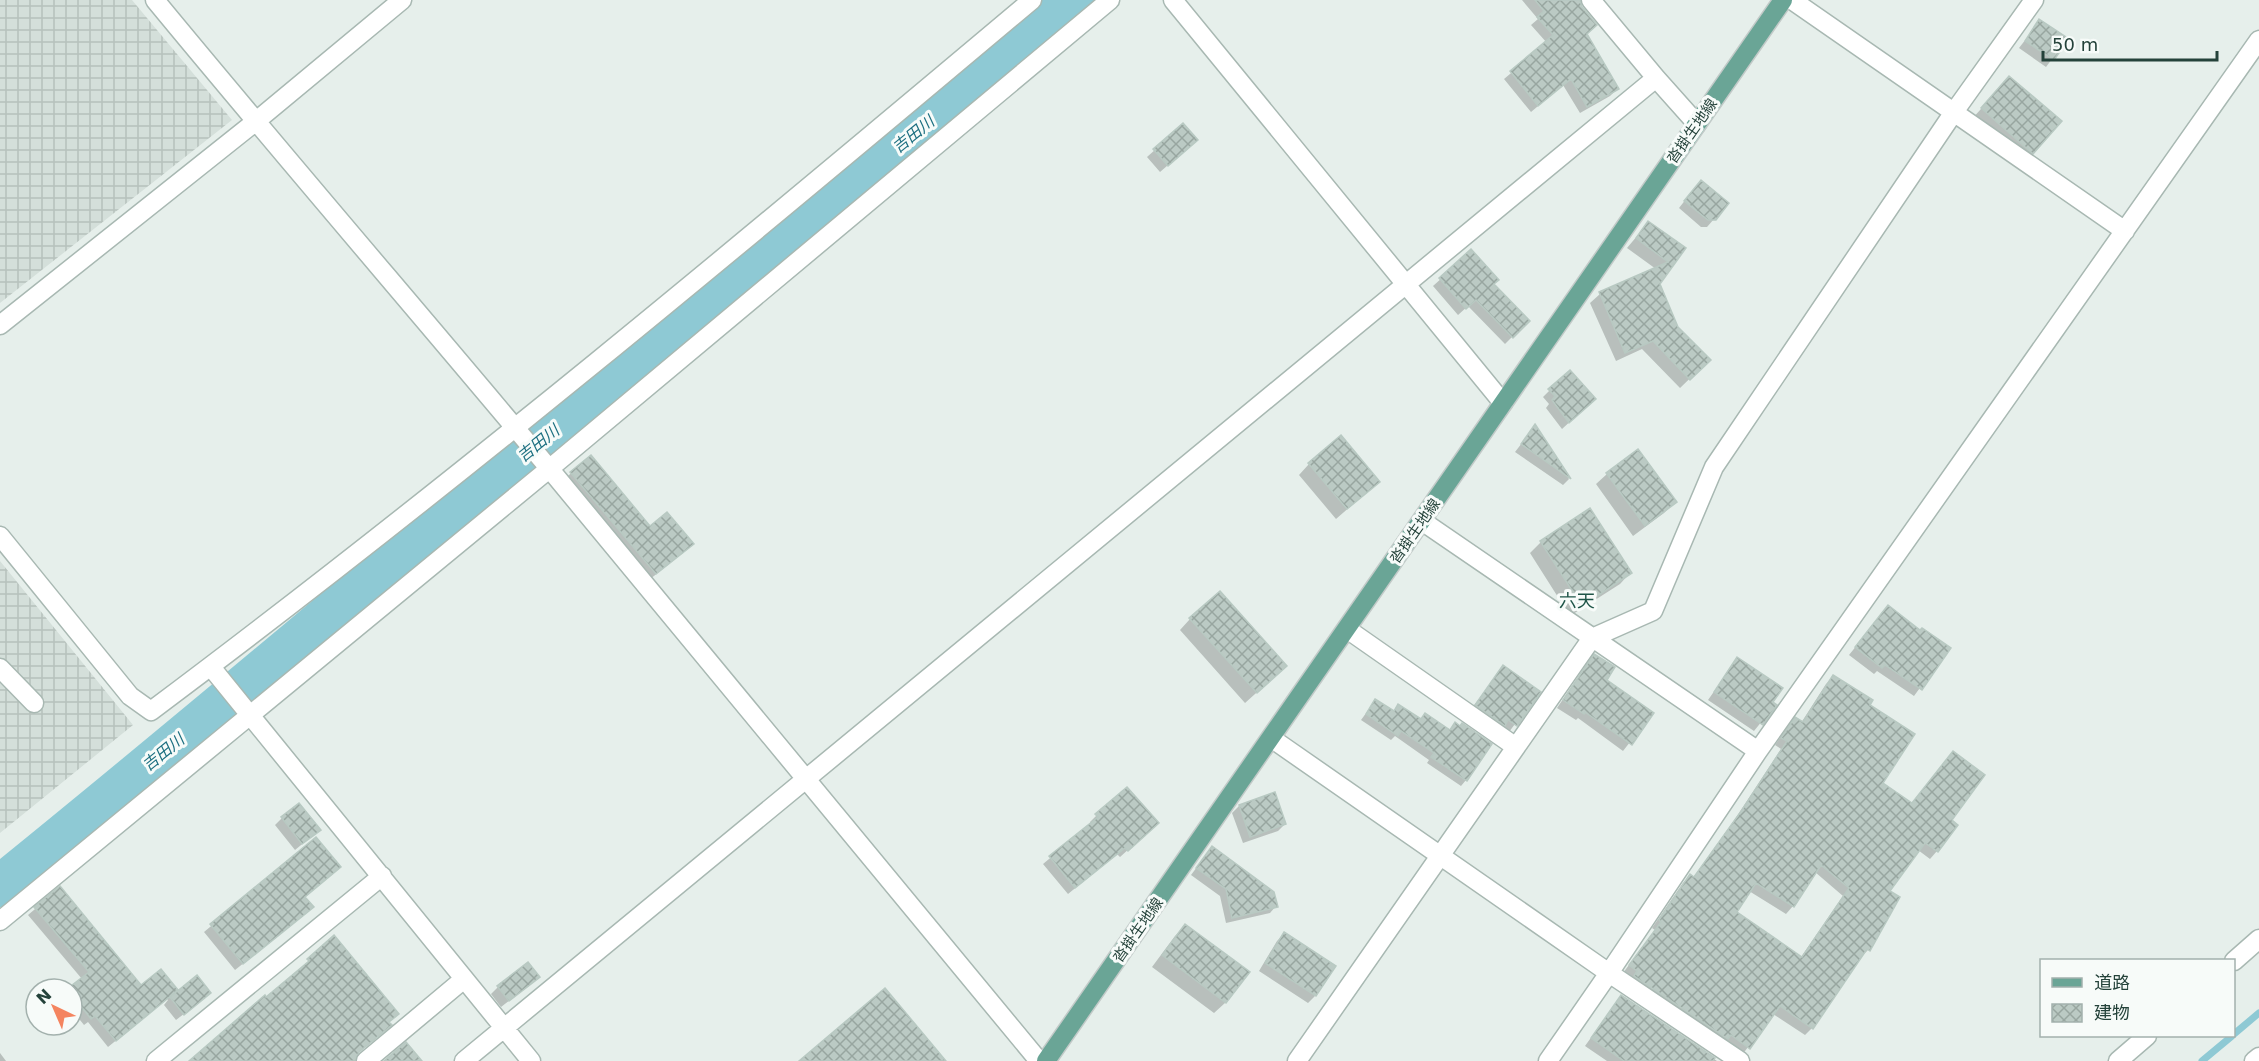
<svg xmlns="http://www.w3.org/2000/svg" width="2259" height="1061" font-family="'DejaVu Sans','Noto Sans JP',sans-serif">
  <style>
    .industrial { fill: url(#industrial-grid) }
    .shadow { fill: #0003; fill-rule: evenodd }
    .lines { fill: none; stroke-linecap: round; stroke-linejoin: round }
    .stream { stroke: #8ec9d4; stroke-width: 7 }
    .river { stroke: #8ec9d4; stroke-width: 42 }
    .building { fill: url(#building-cross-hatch); stroke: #b8c9c2; stroke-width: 1.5; fill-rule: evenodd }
    .minor-casing { stroke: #a8b8b2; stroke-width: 21 }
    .major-casing { stroke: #c2cac8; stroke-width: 21 }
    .minor { stroke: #fff; stroke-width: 18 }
    .major { stroke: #6aa596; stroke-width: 18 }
    .labels { text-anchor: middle; stroke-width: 6; stroke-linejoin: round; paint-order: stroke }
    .street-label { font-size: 15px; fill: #24423a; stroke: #f7fbf9 }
    .water-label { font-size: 16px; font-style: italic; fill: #1c6f80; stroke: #f7fbf9 }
    .quarter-label { font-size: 18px; fill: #1f5548; stroke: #f7fbf9 }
  </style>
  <defs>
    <pattern id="industrial-grid" width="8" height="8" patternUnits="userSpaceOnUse" patternTransform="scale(1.5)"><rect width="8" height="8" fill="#d4dfda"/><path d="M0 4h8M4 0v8" fill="none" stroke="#b6c1bc"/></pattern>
    <pattern id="building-cross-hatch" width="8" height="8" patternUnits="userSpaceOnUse" patternTransform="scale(1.5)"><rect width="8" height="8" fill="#bbcac4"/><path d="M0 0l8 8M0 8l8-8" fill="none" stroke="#98a6a0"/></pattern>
  </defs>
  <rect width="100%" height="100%" fill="#e6efeb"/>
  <!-- industrial -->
  <path class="industrial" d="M 0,0 L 132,0 L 232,120 L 0,303 Z
    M 0,561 L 133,725 L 0,833 Z"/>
  <!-- shadow -->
  <path class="shadow" d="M 1522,0 L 1563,0 L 1617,89 L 1610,96 L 1580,113 L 1563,85 L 1531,112 L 1504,79 L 1547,43 L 1531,25 L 1538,19 Z
    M 2040,21 L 2067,39 L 2046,67 L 2019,48 Z
    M 1999,89 L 2032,153 L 2022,163 L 1971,120 Z
    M 1183,125 L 1189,147 L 1160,172 L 1147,157 Z
    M 1694,189 L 1714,219 L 1707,227 L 1701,227 L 1679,208 Z
    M 1648,223 L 1684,248 L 1658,284 L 1677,328 L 1709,360 L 1680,388 L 1642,349 L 1616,361 L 1590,303 L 1600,294 L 1656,269 L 1627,248 Z
    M 1471,252 L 1492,284 L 1528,321 L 1505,344 L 1468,306 L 1458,315 L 1433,286 Z
    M 1550,390 L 1587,406 L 1562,429 L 1546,408 L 1549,404 L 1543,397 Z
    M 1535,426 L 1569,479 L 1563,485 L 1515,452 Z
    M 1309,464 L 1367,492 L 1336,519 L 1299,475 Z
    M 571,473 L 650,528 L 685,551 L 649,580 L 564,480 Z
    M 1607,474 L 1675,502 L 1664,513 L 1633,536 L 1596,484 Z
    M 1590,510 L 1630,573 L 1620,584 L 1570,616 L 1530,553 L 1541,542 Z
    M 1882,614 L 1949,648 L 1914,696 L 1877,671 L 1874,674 L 1849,655 Z
    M 1190,619 L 1274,677 L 1245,703 L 1180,630 Z
    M 1595,656 L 1605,680 L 1652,714 L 1623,751 L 1578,718 L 1576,720 L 1557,708 L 1588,663 Z
    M 1737,659 L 1775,705 L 1754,731 L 1708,700 Z
    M 1503,667 L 1539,692 L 1509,732 L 1469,712 Z
    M 1833,677 L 1867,706 L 1881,784 L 1911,804 L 1953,753 L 1950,821 L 1937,851 L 1930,859 L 1918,850 L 1888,892 L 1868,950 L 1861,957 L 1812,1028 L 1805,1035 L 1773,1014 L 1739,1059 L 1623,973 L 1655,930 L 1652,928 L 1683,883 L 1690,876 L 1693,878 L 1735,819 L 1781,749 L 1775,745 L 1788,726 L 1796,719 L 1801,723 L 1826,684 ZM 1815,872 L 1843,896 L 1801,957 L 1735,912 L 1749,891 L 1786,914 L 1793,906 Z
    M 1375,701 L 1393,712 L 1398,706 L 1420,721 L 1448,731 L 1455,724 L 1466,780 L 1461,786 L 1427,763 L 1429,760 L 1395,736 L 1391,740 L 1361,720 Z
    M 1239,806 L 1285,824 L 1278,831 L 1243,843 L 1232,813 Z
    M 1097,815 L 1150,830 L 1120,857 L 1117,854 L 1068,894 L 1043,864 L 1091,824 L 1090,822 Z
    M 282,818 L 312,836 L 295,850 L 275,825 Z
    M 316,839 L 304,897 L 305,914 L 235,970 L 204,932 Z
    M 1206,855 L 1276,906 L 1270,913 L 1226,923 L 1220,896 L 1191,875 Z
    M 60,888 L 141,988 L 172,997 L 202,1000 L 176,1020 L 164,1005 L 168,1000 L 167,999 L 108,1047 L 88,1022 L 84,1025 L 72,1010 L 72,989 L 70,989 L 82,979 L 28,915 Z
    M 1185,926 L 1248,972 L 1225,1003 L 1214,1013 L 1152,967 L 1175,936 Z
    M 1284,934 L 1315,996 L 1308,1003 L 1259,971 L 1277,941 Z
    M 531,984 L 501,1007 L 491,994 L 498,987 Z
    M 1621,996 L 1717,1061 L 1607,1061 L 1585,1046 Z
    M 0,1053 L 6,1061 L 0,1061 Z"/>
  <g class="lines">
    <!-- stream -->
    <path class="stream" d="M 2234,1034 L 2259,1013
      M 2202,1061 L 2232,1036"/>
    <!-- river -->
    <path class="river" d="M 0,886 C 223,706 441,518 663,336 C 800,224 939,114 1075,0"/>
  </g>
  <!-- building -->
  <path class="building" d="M 1535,0 L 1580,0 L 1582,7 L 1597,25 L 1587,34 L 1619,89 L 1587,107 L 1571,79 L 1538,106 L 1510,71 L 1553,35 L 1537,17 L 1544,11 Z
    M 2039,19 L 2069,39 L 2054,60 L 2025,41 Z
    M 2009,76 L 2062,121 L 2033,154 L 1981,108 Z
    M 1183,123 L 1198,140 L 1168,166 L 1153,149 Z
    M 1701,180 L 1729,203 L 1716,220 L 1708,220 L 1684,201 Z
    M 1648,221 L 1686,248 L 1660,284 L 1678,327 L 1711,360 L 1690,380 L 1653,341 L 1625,353 L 1599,292 L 1668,262 L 1636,238 Z
    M 1471,249 L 1499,280 L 1494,284 L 1530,321 L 1513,338 L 1476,300 L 1466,309 L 1439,278 Z
    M 1570,370 L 1596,399 L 1569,423 L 1552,400 L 1555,396 L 1548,389 Z
    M 1535,424 L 1571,479 L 1521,444 Z
    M 1341,435 L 1380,482 L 1347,509 L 1308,463 Z
    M 1638,449 L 1677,502 L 1645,526 L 1606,473 Z
    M 591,455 L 650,526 L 667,512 L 694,544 L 656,574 L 570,472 Z
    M 1590,508 L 1632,573 L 1582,606 L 1540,541 Z
    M 1220,591 L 1287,666 L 1257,693 L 1189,618 Z
    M 1888,605 L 1920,630 L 1922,628 L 1951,648 L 1922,690 L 1885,665 L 1882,668 L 1855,647 Z
    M 1594,654 L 1615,667 L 1607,680 L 1654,713 L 1632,745 L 1585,712 L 1584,714 L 1563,700 Z
    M 1737,657 L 1783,688 L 1773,702 L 1777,705 L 1763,725 L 1714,692 Z
    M 1503,665 L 1541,692 L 1517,726 L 1508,720 L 1505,726 L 1475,705 Z
    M 1833,675 L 1873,700 L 1870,705 L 1915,734 L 1883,783 L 1912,803 L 1953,751 L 1985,775 L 1952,820 L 1958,825 L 1938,852 L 1925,843 L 1890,891 L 1900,897 L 1870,951 L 1867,949 L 1813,1029 L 1780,1006 L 1750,1049 L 1731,1035 L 1728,1039 L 1634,976 L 1637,971 L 1629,965 L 1661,922 L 1659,920 L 1690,874 L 1694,877 L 1742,810 L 1787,741 L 1781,738 L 1795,717 L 1803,722 ZM 1821,865 L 1849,888 L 1802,957 L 1737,912 L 1756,883 L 1794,907 Z
    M 1375,699 L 1394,711 L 1398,704 L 1421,719 L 1425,713 L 1450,730 L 1455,722 L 1460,726 L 1462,723 L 1492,744 L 1467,781 L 1431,757 L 1434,753 L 1401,731 L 1398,736 L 1366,714 Z
    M 1127,787 L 1159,823 L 1128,851 L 1125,848 L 1075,888 L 1049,856 L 1098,817 L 1095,814 Z
    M 1275,792 L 1286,824 L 1250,837 L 1239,805 Z
    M 299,803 L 321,830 L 302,844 L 281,817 Z
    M 316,837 L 341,867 L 305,897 L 314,907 L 243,964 L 210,924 Z
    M 1212,846 L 1274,892 L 1278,907 L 1232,918 L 1226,889 L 1196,868 Z
    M 60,886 L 141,985 L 161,969 L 178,990 L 116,1041 L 95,1016 L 91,1019 L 72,995 L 72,989 L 67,989 L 89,972 L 34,907 Z
    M 1185,924 L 1250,972 L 1226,1003 L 1162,955 Z
    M 1284,932 L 1336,966 L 1316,996 L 1265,963 Z
    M 334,935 L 399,1014 L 389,1022 L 392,1025 L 359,1052 L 355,1061 L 189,1061 L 265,995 L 266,997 L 309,961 L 307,959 Z
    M 528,962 L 540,977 L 509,1001 L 497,986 Z
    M 197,975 L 211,993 L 184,1015 L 170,997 Z
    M 885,988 L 946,1061 L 799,1061 Z
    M 1621,995 L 1715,1058 L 1713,1061 L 1624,1061 L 1591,1038 Z
    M 406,1042 L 422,1061 L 384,1061 Z"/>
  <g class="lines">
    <!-- minor casing -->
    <g class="minor-casing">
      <path id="minor" d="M 155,0 C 286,159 421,315 553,473 C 716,668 878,864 1039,1061
        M 1173,0 L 1503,403
        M 1591,0 L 1656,78
        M 1792,0 L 2125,231
        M 0,325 L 255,122 L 402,0
        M 1422,521 L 1758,751
        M 0,536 L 130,696 L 151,711 C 453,485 743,243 1032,0
        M 1347,629 L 1516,747
        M 211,667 L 531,1061
        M 0,668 L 34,703
        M 1271,738 L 1609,973 L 1740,1061
        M 0,921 L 549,469 L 1110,0
        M 2234,961 L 2259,939
        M 156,1061 L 382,876
        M 366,1061 L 464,979
        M 464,1061 L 1656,78 L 1697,124
        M 1297,1061 L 1592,638 L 1653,611 L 1714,467 L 1954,112 L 2034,0
        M 1548,1061 L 1609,973 L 1758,751 L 2259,40
        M 2118,1061 L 2147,1036
        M 2254,1061 L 2259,1057"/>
    </g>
    <!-- major casing -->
    <g class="major-casing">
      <path id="major" d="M 1046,1061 L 1783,0"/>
    </g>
    <!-- minor -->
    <use href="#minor" class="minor"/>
    <!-- major -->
    <use href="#major" class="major"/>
  </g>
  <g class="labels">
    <!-- street labels -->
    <g class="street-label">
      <text transform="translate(1692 131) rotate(-55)" y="5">沓掛生地線</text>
      <text transform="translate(1415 531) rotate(-55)" y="5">沓掛生地線</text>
      <text transform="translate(1138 930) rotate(-55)" y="5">沓掛生地線</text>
    </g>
    <!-- water labels -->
    <g class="water-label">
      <text transform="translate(913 134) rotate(-39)" y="6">吉田川</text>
      <text transform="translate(538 443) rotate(-39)" y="6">吉田川</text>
      <text transform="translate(163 752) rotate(-39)" y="6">吉田川</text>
    </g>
    <!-- quarter labels -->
    <g class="quarter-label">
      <text x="1577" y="607">六天</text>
    </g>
  </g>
  <!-- legend -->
  <rect x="2040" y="959" width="195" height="78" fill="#f7fbf9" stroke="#a3b1ad" stroke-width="1.5"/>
  <rect x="2052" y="978" width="30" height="9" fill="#6aa596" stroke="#a3b1ad" stroke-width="1.5"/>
  <text x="2094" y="989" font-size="18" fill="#24423a">道路</text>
  <rect x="2052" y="1004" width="30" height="18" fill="url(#building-cross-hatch)" stroke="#a3b1ad" stroke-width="1.5"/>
  <text x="2094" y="1019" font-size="18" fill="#24423a">建物</text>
  <!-- north arrow -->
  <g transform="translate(54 1007) rotate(316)"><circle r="28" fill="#f7fbf9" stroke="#a3b1ad" stroke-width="1.5"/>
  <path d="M0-4.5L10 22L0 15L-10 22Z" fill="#f4845f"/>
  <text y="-9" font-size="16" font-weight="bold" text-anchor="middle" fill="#24423a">N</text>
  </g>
  <!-- scale -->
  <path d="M2043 51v9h174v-9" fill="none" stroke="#24423a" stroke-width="3"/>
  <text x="2052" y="51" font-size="18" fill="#24423a" stroke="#f7fbf9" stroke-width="4.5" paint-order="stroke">50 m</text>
</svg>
